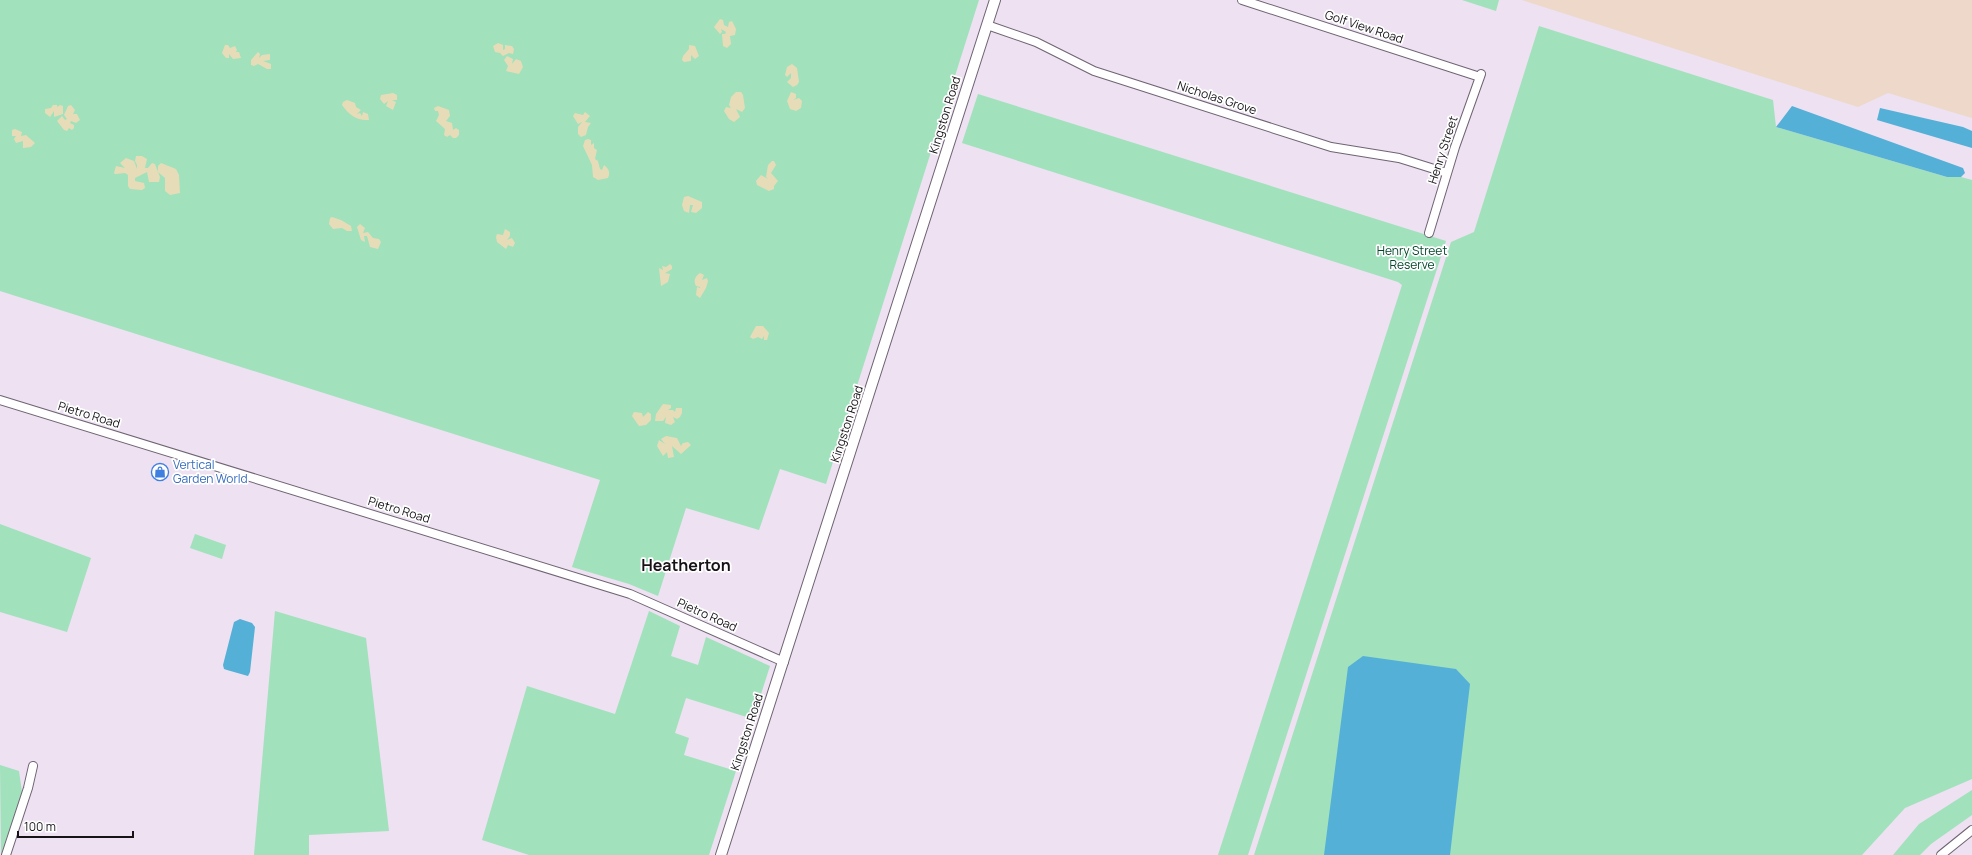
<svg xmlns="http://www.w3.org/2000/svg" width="1972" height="855" font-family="Manrope,sans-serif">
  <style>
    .industrial { fill: #edd8ca }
    .green { fill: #a1e1bc }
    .sand { fill: #e6ddb8 }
    .water { fill: #54b0d7 }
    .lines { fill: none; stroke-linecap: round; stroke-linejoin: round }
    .minor-casing { stroke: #6e6472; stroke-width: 10 }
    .major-casing { stroke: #6e6472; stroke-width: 12 }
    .minor { stroke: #fff; stroke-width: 8 }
    .major { stroke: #fff; stroke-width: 10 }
    .labels { text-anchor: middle; stroke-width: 3.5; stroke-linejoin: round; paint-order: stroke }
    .street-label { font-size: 12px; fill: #161217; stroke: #fff }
    .park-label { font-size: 12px; fill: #00462a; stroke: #fff }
    .shop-label { font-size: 12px; fill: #366cbe; stroke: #fff; text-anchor: start }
    .district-label { font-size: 16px; font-weight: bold; fill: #161217; stroke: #fff }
  </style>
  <rect width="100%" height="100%" fill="#ede1f2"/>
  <!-- industrial -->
  <path class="industrial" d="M 1522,0 L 1972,0 L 1972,118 L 1888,93 L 1858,107 Z"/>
  <!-- green -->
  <path class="green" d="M 0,0 L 979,0 L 826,484 L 780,469 L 759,530 L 686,508 L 658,596 L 629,584 L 572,567 L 600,480 L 0,291 Z
    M 1462,0 L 1499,0 L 1496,11 Z
    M 1539,26 L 1773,100 L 1776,127 L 1947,177 L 1961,177 L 1972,180 L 1972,779 L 1905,808 L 1862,855 L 1254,855 L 1451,242 L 1474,232 Z
    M 978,94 L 1446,241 L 1248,855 L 1218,855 L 1402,285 L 1398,282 L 962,143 Z
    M 0,524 L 91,558 L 67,632 L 0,612 Z
    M 195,534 L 226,545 L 222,559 L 190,548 Z
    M 275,611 L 366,638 L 389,831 L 309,835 L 309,855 L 254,855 Z
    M 649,611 L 680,626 L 671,656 L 698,665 L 706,637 L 770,666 L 753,719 L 686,698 L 675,733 L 689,738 L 684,755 L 736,771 L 709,855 L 529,855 L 482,840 L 527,686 L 615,714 Z
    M 0,765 L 19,771 L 22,792 L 1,855 Z
    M 1972,790 L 1972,815 L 1931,844 L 1920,855 L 1893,855 L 1919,824 Z"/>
  <!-- sand -->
  <path class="sand" d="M 720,19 L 723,20 L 724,25 L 728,27 L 729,22 L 732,21 L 736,29 L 735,35 L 730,36 L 731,44 L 727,48 L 723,46 L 722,34 L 725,34 L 726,32 L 721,29 L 722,32 L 720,34 L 714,27 Z
    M 498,43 L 503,45 L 503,50 L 505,49 L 505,45 L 512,46 L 514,49 L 513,54 L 509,53 L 503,56 L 500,53 L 495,52 L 493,46 Z
    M 225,45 L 228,45 L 230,48 L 235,46 L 237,50 L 236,52 L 239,52 L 241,58 L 233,59 L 229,54 L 229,58 L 226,58 L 222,53 Z
    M 689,45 L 695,46 L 699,56 L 695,59 L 691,55 L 691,61 L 684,62 L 682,60 L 683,56 L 689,49 Z
    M 258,52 L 260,54 L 259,58 L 262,55 L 270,54 L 270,60 L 263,61 L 271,64 L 271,69 L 267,69 L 258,64 L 254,66 L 251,65 L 251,60 Z
    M 507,56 L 513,59 L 512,64 L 516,59 L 521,61 L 523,67 L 519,74 L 506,71 L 508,66 L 504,60 Z
    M 792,64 L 797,68 L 799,82 L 797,85 L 793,87 L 787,82 L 791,78 L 791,73 L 787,77 L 785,75 L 787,67 Z
    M 736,92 L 741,92 L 743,95 L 745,108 L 742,112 L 736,109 L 740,117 L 734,122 L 729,119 L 724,111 L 726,107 L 731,108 L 729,105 L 731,97 Z
    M 791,92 L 796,94 L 796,98 L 793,100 L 799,98 L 802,101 L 801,108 L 796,111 L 790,109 L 787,101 Z
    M 393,93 L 397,95 L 397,100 L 392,100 L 396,102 L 393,110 L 386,106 L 388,101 L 384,104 L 380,99 L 381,95 Z
    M 347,100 L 355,103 L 356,107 L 361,110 L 357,114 L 360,113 L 362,116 L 363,112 L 368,114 L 369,120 C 357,121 349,115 342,105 L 343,102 Z
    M 53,105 L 57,105 L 57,107 L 60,105 L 63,106 L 63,114 L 54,117 L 54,111 L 50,117 L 45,113 L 45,109 L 51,108 Z
    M 71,105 L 75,110 L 73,114 L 77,114 L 80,120 L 76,123 L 71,121 L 70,123 L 74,125 L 74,128 L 72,130 L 69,128 L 67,131 L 64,130 L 57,121 L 62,116 L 65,120 L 67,119 L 64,115 L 68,106 Z
    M 438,106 L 449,110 L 450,116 L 446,121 L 452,123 L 453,130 L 456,128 L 459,130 L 459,135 L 456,138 L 453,138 L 450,135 L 447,137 L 444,135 L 445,129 L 436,121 L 439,115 L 438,111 L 435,111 L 434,108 Z
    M 585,112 L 590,116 L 585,122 L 591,123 L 588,127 L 586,135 L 581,137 L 578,134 L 578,127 L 582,122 L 578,124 L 573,116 L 575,113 L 583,115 Z
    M 15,129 L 22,132 L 21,136 L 26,135 L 35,143 L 31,147 L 23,148 L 23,141 L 16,143 L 14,139 L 16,136 L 12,136 L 12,130 Z
    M 588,139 L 591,140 L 591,145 L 594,143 L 594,148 L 597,150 L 595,159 L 598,161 L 600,169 L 602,170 L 604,165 C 608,168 611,172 608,178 L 598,180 L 593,177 L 592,165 L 583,146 L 585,140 Z
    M 136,156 L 142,156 L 147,159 L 145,168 L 148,168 L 152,163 L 155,164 L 160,177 L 159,182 L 149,182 L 147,172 L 135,178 L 135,181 L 144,183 L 145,188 L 142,190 L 130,189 L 128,186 L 128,175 L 125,173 L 115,174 L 114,173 L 116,166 L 125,168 L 120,163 L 126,158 L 134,161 L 137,169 L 137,165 L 135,161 Z
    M 772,161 L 774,161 L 776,165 L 771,173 L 778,181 L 774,186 L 774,189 L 769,191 L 757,185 L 756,181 L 761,175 L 768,179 L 766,177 L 768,165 Z
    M 161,163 L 176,169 L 179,175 L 180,193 L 170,195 L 165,191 L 165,178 L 158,172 L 158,166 Z
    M 688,196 L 702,202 L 702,208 L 696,213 L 691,212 L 693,205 L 690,205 L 689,213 L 684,211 L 682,205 L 684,197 Z
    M 332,217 L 341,220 L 351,226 L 352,231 L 347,231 L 342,228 L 333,229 L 329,224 L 330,218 Z
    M 360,224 L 365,228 L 363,233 L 368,232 L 373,238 L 379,239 L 381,242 L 378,249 L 370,247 L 367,236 L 364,236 L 365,242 L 361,240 L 357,227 Z
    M 505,229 L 510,232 L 510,236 L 507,240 L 512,238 L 515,243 L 513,247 L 508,245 L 506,249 L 497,242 L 496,237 L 497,234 L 503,235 Z
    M 670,264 L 672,266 L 672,269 L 665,273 L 670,274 L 668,282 L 661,286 L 659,268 L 663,270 L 662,266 L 666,267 Z
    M 700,273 L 704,275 L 702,280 L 707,278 L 708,281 L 706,288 L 700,298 L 696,295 L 697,287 L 700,288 L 700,287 L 696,286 C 693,281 695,276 700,273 Z
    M 756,326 L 763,326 L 769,333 L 767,340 L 764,340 L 764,336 L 762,339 L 758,337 L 753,339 L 750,337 Z
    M 663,404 L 671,405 L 671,408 L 668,410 L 673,410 L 675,412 L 676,408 L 682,408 L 682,413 L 680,417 L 677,419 L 673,417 L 675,422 L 671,425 L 665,423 L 666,417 L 663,421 L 655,421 L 656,414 Z
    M 634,412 L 642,413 L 643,417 L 648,412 L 651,414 L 651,420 L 646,425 L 639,426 L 632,416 Z
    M 666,436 L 677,438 L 681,446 L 683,443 L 688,442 L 691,445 L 681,454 L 672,446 L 674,457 L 668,458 L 667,452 L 663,456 L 657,446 L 659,440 L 665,444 L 661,439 Z"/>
  <!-- water -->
  <path class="water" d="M 1792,106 L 1963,168 L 1965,173 L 1961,177 L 1947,177 L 1776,127 Z
    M 1880,108 L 1963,127 L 1972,131 L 1972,148 L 1877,120 Z
    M 240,619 L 252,623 L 255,627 L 250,672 L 248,676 L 227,670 L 224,669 L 223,665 L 234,622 Z
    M 1363,656 L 1456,669 L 1470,684 L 1450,855 L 1324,855 L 1348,667 Z"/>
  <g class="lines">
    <!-- minor casing -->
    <g class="minor-casing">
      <path id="minor" d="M 1242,0 L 1480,77
        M 987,25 L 1036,42 L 1094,71 L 1331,147 L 1399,158 L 1447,173
        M 1429,233 L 1455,147 L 1481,74
        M 0,400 L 630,594 L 784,662
        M 6,855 L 28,788 L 33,766
        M 1941,855 L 1972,830"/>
    </g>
    <!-- major casing -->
    <g class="major-casing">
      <path id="major" d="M 721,855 L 995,0"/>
    </g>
    <!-- minor -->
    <use href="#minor" class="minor"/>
    <!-- major -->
    <use href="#major" class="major"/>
  </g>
  <!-- icons -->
  <defs>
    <g id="shop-ring" transform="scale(0.9)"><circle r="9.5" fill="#fff" stroke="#3f7fe0" stroke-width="1.5"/><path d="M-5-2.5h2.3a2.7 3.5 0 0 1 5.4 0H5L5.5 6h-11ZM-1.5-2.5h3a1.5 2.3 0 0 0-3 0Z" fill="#3f7fe0"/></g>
  </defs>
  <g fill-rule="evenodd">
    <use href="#shop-ring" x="160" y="472"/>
  </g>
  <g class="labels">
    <!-- street labels -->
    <g class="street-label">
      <text transform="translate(1364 27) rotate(18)" y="4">Golf View Road</text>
      <text transform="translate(1217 98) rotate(18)" y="4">Nicholas Grove</text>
      <text transform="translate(945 115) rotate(-73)" y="4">Kingston Road</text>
      <text transform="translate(1443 150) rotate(-72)" y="4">Henry Street</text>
      <text transform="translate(89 415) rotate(17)" y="4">Pietro Road</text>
      <text transform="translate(847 424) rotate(-72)" y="4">Kingston Road</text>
      <text transform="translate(399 510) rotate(17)" y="4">Pietro Road</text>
      <text transform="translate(707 615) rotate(24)" y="4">Pietro Road</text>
      <text transform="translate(747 732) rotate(-72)" y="4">Kingston Road</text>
    </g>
    <!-- park labels -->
    <g class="park-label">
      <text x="1412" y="255">Henry Street<tspan x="1412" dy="14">Reserve</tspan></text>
    </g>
    <!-- shop labels -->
    <g class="shop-label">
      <text x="173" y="469">Vertical<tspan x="173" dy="14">Garden World</tspan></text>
    </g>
    <!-- district labels -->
    <g class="district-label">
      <text x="686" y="571">Heatherton</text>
    </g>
  </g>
  <!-- scale -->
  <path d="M18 831v6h115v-6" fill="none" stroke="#161217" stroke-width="2"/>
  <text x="24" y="831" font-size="12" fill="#161217" stroke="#ffffff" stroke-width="3" paint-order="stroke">100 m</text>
</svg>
